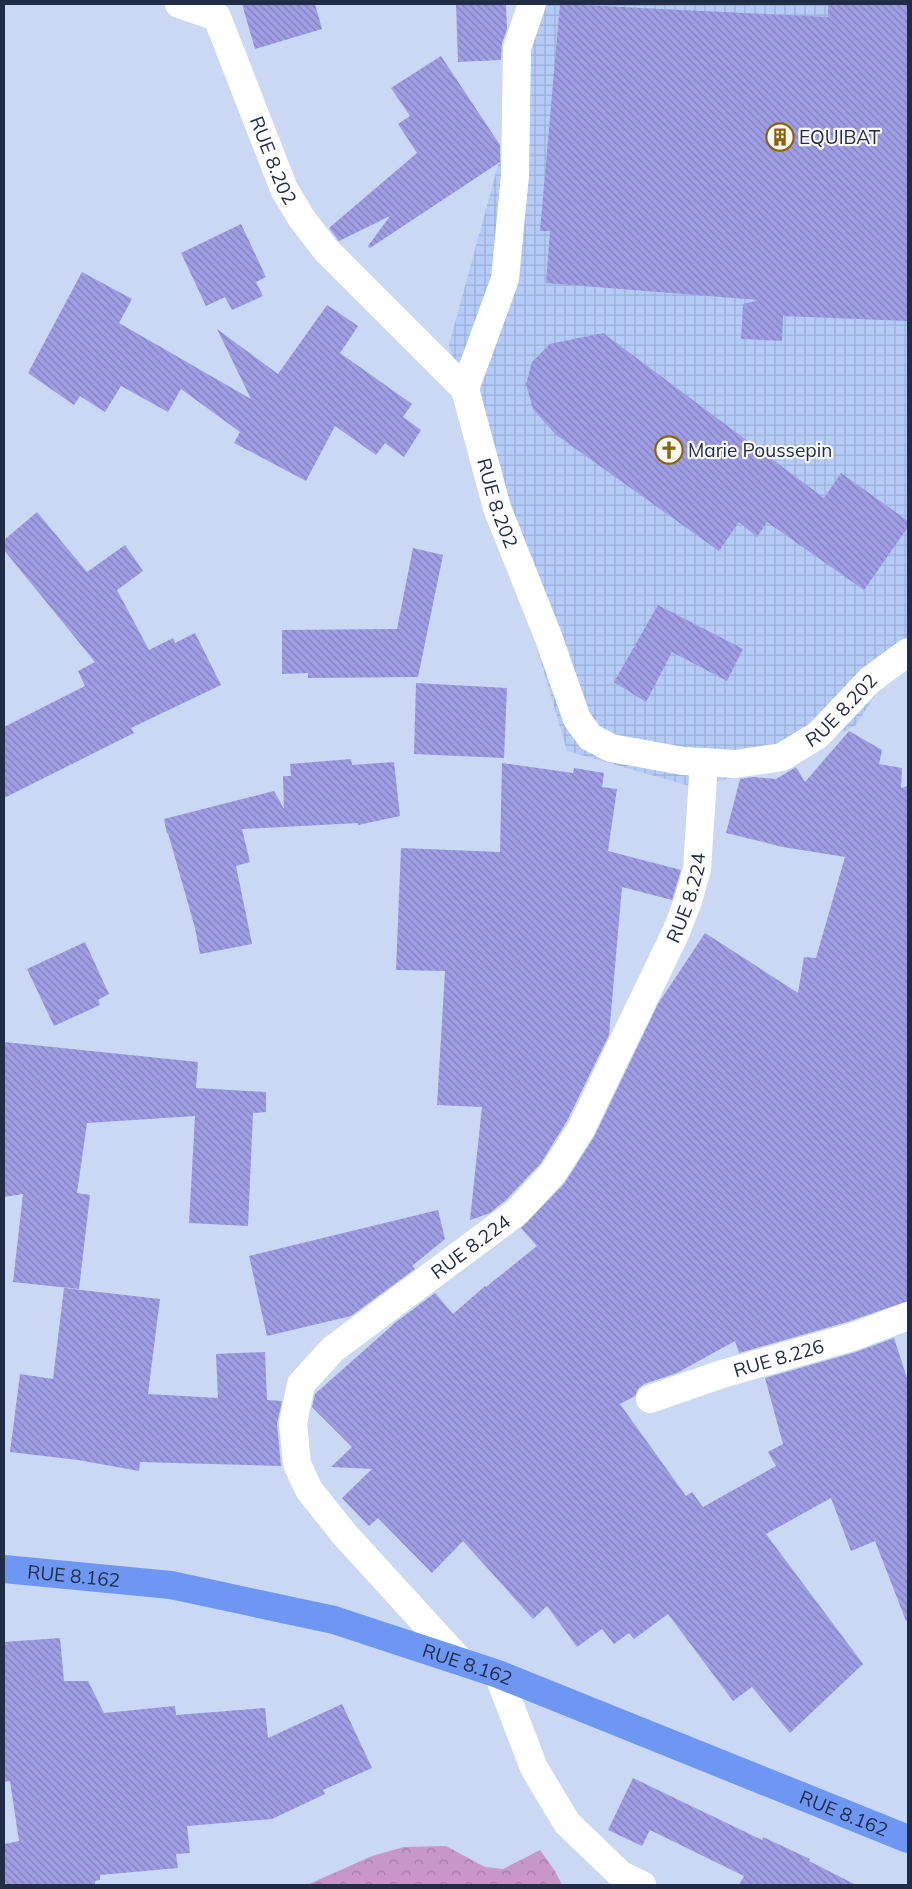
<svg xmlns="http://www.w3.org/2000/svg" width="912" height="1889" font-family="Mulish,sans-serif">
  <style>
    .industrial { fill: url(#industrial-grid) }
    .forest { fill: url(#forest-crowns) }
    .building { fill: url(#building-back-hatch) }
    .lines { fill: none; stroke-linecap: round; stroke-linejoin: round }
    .minor { stroke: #fff; stroke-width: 28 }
    .highway { stroke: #6e97f4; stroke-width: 28 }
    .labels { text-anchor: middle; stroke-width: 4.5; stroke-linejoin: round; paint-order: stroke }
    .poi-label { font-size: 19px; fill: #212d47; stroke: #f8f8f8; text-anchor: start }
    .street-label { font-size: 19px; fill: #212d47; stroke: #f8f8f8 }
  </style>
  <defs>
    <pattern id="industrial-grid" width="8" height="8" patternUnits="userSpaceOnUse" patternTransform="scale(1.25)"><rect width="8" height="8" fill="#b5cbf8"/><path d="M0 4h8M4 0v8" fill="none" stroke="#9bafd6"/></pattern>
    <pattern id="forest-crowns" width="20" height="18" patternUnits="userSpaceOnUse" patternTransform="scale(1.25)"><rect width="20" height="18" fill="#c897ca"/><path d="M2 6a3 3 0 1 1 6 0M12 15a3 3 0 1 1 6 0" fill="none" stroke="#a27ca6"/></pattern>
    <pattern id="building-back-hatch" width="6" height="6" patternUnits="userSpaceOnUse" patternTransform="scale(1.25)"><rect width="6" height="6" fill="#9f9de4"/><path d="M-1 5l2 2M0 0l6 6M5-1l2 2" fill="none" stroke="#8180bb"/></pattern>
  </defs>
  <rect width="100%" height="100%" fill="#cad8f3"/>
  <!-- industrial -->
  <path class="industrial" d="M 527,4 L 908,4 L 908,645 L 856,725 L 782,766 L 693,787 L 567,751 L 449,345 L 501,154 Z"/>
  <!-- forest -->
  <path class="forest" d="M 446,1846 L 485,1867 L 503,1869 L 540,1850 L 555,1871 L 562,1885 L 307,1885 L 372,1856 L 404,1847 Z"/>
  <!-- building -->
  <path class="building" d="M 242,4 L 315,4 L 322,29 L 255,49 Z
    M 456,4 L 506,4 L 507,29 L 502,43 L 501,60 L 458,62 Z
    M 560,4 L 828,17 L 828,4 L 908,4 L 908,321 L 783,316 L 782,341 L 741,339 L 743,304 L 759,300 L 546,283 L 550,231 L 540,231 Z
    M 441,56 L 500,145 L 500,162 L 370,248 L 368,246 L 390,216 L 339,241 L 329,228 L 417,153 L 398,124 L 410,116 L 391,88 Z
    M 241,224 L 266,277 L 256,282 L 263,296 L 232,310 L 225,297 L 206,306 L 181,253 Z
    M 82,272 L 132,299 L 119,323 L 251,399 L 217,329 L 278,374 L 327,305 L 358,326 L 340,353 L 412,404 L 403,417 L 421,430 L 404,457 L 385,443 L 376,455 L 335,426 L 306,481 L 234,443 L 240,432 L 181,389 L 168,412 L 121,386 L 105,412 L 80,396 L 74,405 L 28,373 Z
    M 603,333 L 824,498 L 841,473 L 908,521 L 908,527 L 864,590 L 767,522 L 757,537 L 739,522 L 719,551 L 555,434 L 533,409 L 526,384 L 532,362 L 550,344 Z
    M 37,512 L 87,572 L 125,545 L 143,571 L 117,590 L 149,650 L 173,638 L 175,643 L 195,633 L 221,685 L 131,728 L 134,733 L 4,798 L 4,727 L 85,686 L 78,671 L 95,662 L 4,550 L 4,540 Z
    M 413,548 L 443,555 L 418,677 L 308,678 L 308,673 L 282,674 L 282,630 L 397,629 Z
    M 658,605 L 743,649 L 727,681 L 672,652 L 646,702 L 614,682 Z
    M 416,683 L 507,688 L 504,758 L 414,754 Z
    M 849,731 L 882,750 L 879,764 L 902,768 L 901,788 L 908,786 L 908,1301 L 847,1322 L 739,1353 L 735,1341 L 677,1373 L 644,1384 L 638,1389 L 635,1396 L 620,1404 L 686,1496 L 692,1492 L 703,1507 L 776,1466 L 768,1452 L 783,1444 L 765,1378 L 856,1352 L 894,1338 L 908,1381 L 908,1620 L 906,1621 L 875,1541 L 851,1551 L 831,1498 L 766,1534 L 863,1664 L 790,1733 L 752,1687 L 733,1701 L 668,1614 L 634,1639 L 629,1633 L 614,1644 L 602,1629 L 577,1647 L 547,1606 L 533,1619 L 463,1541 L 432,1573 L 378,1518 L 369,1526 L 342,1498 L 372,1469 L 331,1467 L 352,1447 L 312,1407 L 315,1394 L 396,1322 L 435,1293 L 453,1314 L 485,1286 L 486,1287 L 537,1246 L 521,1228 L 564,1184 L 594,1137 L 658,1004 L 705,933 L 798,993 L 804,957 L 816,958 L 845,857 L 783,847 L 726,833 L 740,779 L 753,777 L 776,779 L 796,767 L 805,782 Z
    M 351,759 L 352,765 L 394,762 L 400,816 L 358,825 L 358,823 L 242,829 L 250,862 L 236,866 L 252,944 L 200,954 L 195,928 L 168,833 L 167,834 L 164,819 L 274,791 L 284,809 L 283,776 L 291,776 L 290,764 Z
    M 502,763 L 573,773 L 574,768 L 604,773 L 602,787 L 617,789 L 608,851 L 681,870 L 672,900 L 622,887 L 609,1035 L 567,1121 L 541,1163 L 506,1200 L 490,1213 L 470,1220 L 482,1107 L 437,1105 L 445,971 L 396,970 L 401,848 L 500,852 Z
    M 85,942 L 109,994 L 98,1000 L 100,1005 L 54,1026 L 27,969 Z
    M 4,1042 L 198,1062 L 196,1088 L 266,1092 L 266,1112 L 253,1113 L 248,1226 L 189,1223 L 195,1116 L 87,1123 L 77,1193 L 90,1195 L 79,1289 L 13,1282 L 23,1194 L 4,1197 Z
    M 438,1210 L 445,1239 L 412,1266 L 415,1269 L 351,1316 L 267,1336 L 249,1256 Z
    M 64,1288 L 160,1299 L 148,1394 L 218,1398 L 216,1354 L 265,1352 L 267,1400 L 282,1401 L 277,1424 L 281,1466 L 140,1462 L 139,1471 L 78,1460 L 10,1452 L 20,1374 L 53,1379 Z
    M 60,1638 L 64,1681 L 88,1681 L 104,1713 L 175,1706 L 176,1715 L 265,1708 L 268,1738 L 342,1704 L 372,1768 L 323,1790 L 325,1794 L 272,1819 L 187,1826 L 190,1853 L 176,1854 L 178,1868 L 100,1875 L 100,1880 L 95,1881 L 95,1885 L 4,1885 L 4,1844 L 19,1841 L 10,1781 L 4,1782 L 4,1642 Z
    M 633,1778 L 762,1840 L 763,1837 L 810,1859 L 809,1861 L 856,1885 L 739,1885 L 744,1876 L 650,1830 L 642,1846 L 608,1830 Z"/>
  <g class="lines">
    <!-- minor -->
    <g class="minor">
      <path id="s1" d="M 179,4 L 217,17 L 284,189 L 302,219 L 326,250 L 465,389 L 497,508 L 548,636 L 577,719 L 590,737 L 611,748 L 683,761 L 735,764 L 782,757 L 818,735 L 870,680 L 908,652"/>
      <path d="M 465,389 L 505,279 L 515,175 L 517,48 L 532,4"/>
      <path id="s2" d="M 650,1399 L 722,1374 L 852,1337 L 908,1316"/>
      <path id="s3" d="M 461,1662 L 345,1535 L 309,1490 L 297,1464 L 293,1423 L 301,1384 L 333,1349 L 517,1212 L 553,1173 L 581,1129 L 676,932 L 688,901 L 697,869 L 704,762"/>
      <path d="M 498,1674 L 534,1768 L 567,1823 L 621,1875 L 642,1885"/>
    </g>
    <!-- highway -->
    <path class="highway" id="s4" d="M 4,1569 L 171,1585 L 334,1620 L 498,1674 L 908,1839"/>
  </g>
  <!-- icons -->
  <defs>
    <g id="building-ring" transform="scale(1.4375)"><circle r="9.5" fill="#f8f8f8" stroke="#896603" stroke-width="1.5"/><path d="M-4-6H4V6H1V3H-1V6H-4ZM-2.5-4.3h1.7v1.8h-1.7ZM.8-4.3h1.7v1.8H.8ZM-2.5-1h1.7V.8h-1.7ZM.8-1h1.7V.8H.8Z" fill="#896603"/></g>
    <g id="church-ring" transform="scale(1.4375)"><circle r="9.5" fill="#f8f8f8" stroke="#896603" stroke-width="1.5"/><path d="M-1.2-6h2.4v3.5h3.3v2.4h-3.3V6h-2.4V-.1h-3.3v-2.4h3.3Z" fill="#896603"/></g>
  </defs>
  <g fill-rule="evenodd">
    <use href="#building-ring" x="780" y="137"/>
    <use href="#church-ring" x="669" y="450"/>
  </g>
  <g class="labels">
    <!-- poi labels -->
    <g class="poi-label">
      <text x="799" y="144">EQUIBAT</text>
      <text x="688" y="457">Marie Poussepin</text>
    </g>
    <!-- street labels -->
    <g class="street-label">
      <text dy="7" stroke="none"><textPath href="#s1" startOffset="194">RUE 8.202</textPath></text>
      <text dy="7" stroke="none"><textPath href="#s1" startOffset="614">RUE 8.202</textPath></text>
      <text dy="7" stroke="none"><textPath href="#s1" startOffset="1139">RUE 8.202</textPath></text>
      <text dy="7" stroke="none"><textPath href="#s3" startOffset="976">RUE 8.224</textPath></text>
      <text dy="7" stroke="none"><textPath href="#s3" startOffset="558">RUE 8.224</textPath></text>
      <text dy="7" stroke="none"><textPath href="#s2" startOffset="135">RUE 8.226</textPath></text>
      <text dy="7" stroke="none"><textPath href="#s4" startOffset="70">RUE 8.162</textPath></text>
      <text dy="7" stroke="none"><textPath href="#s4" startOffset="475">RUE 8.162</textPath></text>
      <text dy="7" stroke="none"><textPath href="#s4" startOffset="880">RUE 8.162</textPath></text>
    </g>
  </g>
  <!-- border -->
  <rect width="912" height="1889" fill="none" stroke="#212d47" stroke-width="10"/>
</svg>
